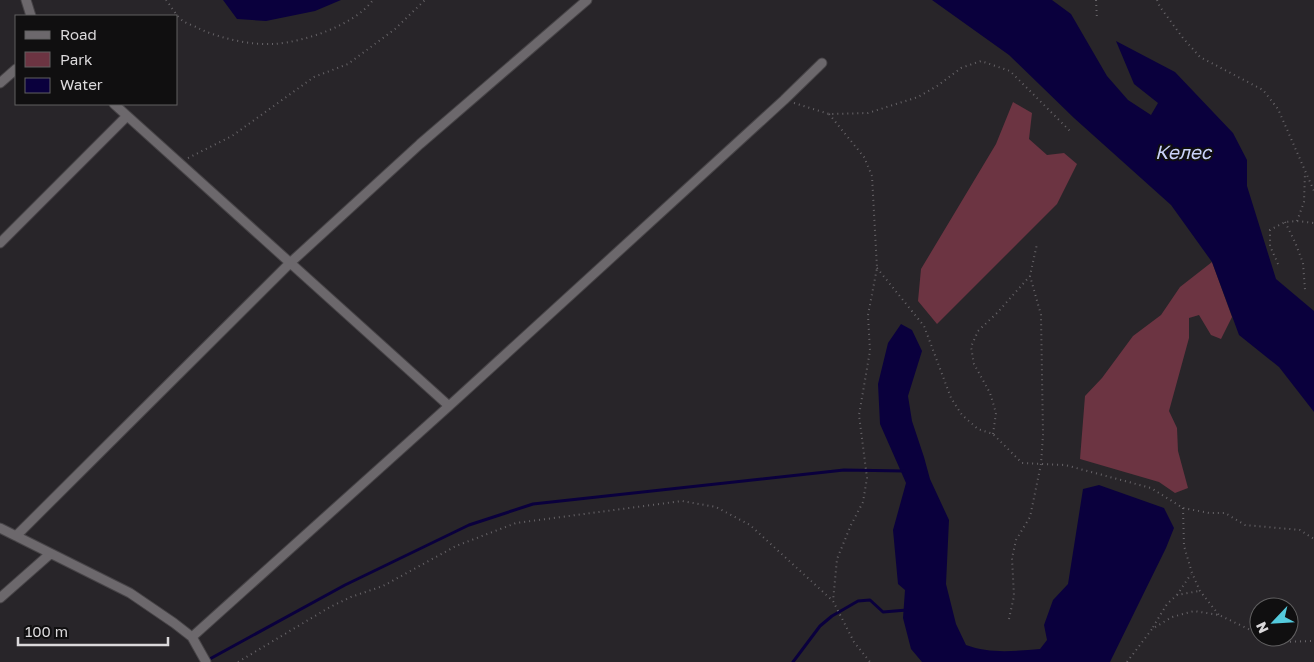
<svg xmlns="http://www.w3.org/2000/svg" width="1314" height="662" font-family="'Golos Text',sans-serif">
  <style>
    .green { fill: #6c3442 }
    .water { fill: #0a003d }
    .lines { fill: none; stroke-linecap: round; stroke-linejoin: round }
    .stream { stroke: #0a003d; stroke-width: 3 }
    .street-casing { stroke: #464346; stroke-width: 11 }
    .path { stroke: #676468; stroke-width: 2; stroke-dasharray: 1 4; stroke-linecap: butt }
    .street { stroke: #6c686c; stroke-width: 9 }
    .labels { text-anchor: middle; stroke-width: 4; stroke-linejoin: round; paint-order: stroke }
    .water-label { font-size: 19px; font-style: italic; fill: #cad2f9; stroke: #100f10 }
  </style>
  <rect width="100%" height="100%" fill="#282529"/>
  <!-- green -->
  <path class="green" d="M 1013,102 L 1032,113 L 1029,139 L 1047,155 L 1064,153 L 1077,164 L 1057,204 L 937,324 L 918,301 L 921,269 L 996,144 Z
    M 1212,262 L 1232,317 L 1221,339 L 1211,335 L 1199,315 L 1189,318 L 1189,338 L 1169,411 L 1177,428 L 1178,451 L 1188,488 L 1175,493 L 1159,482 L 1080,459 L 1085,396 L 1102,378 L 1133,336 L 1161,315 L 1180,287 Z"/>
  <!-- water -->
  <path class="water" d="M 223,0 L 341,0 L 315,11 L 266,21 L 237,19 Z
    M 932,0 L 1052,0 L 1071,14 L 1107,76 L 1128,100 L 1151,115 L 1158,103 L 1134,84 L 1116,41 L 1175,72 L 1233,133 L 1247,160 L 1247,186 L 1276,279 L 1314,311 L 1314,412 L 1279,367 L 1239,335 L 1212,262 L 1171,205 L 1074,118 L 1009,55 Z
    M 901,324 L 912,330 L 922,351 L 908,396 L 912,421 L 924,457 L 930,479 L 949,520 L 946,584 L 956,624 L 966,645 C 990,654 1015,651 1040,649 L 1047,640 L 1044,625 L 1053,600 L 1068,584 L 1083,489 L 1099,485 L 1164,508 L 1174,528 L 1166,548 L 1110,662 L 922,662 L 911,649 L 903,618 L 905,590 L 898,584 L 893,530 L 906,483 L 880,424 L 878,384 L 888,343 Z"/>
  <g class="lines">
    <!-- stream -->
    <path class="stream" d="M 206,661 L 345,585 L 469,525 L 533,504 L 844,470 L 904,471
      M 793,662 L 820,626 L 832,616 L 858,601 L 870,600 L 883,612 L 907,610"/>
    <!-- street casing -->
    <g class="street-casing">
      <path id="street" d="M 26,0 L 31,16
        M 0,83 L 16,69
        M 114,104 L 449,406
        M 0,243 L 127,116
        M 0,528 L 130,593 L 174,623 L 192,637 L 206,662
        M 16,536 L 290,263 L 420,144 L 587,0
        M 0,598 L 50,554
        M 192,637 L 449,406 L 784,100 L 822,63"/>
    </g>
    <!-- path -->
    <path class="path" d="M 166,0 C 171,6 176,16 183,21 C 187,24 195,26 200,29 C 222,39 250,45 274,44 C 304,42 355,25 373,0
      M 1096,0 L 1097,20
      M 1157,0 L 1160,7 L 1183,38 L 1200,57 L 1263,90 L 1278,109 L 1314,191
      M 794,103 L 829,114 L 868,113 L 918,97 L 937,86 L 961,68 L 981,61 L 1010,71 L 1071,132
      M 829,114 L 864,157 L 872,176 L 877,268 L 868,315 L 870,351 L 859,415 L 867,478 L 863,502 L 851,525 L 837,559 L 833,601
      M 188,158 L 232,136 L 314,77 L 348,64 L 395,29 L 425,0
      M 1297,221 L 1304,202 L 1305,172
      M 1285,222 L 1295,242 L 1303,263 L 1305,290
      M 1278,264 L 1270,246 L 1270,230 L 1285,222 L 1297,221 L 1314,223
      M 877,268 L 924,326 L 951,398 L 962,415 L 978,429 L 993,434 L 1022,463 L 1065,465 L 1151,488 L 1183,508 L 1209,513 L 1225,513 L 1245,525 L 1300,530 L 1314,539
      M 993,434 L 996,413 L 990,393 L 974,364 L 971,347 L 978,331 L 997,313 L 1030,276 L 1037,244
      M 1183,508 L 1184,546 L 1192,573 L 1200,591 L 1219,615
      M 1177,595 L 1191,574
      M 1009,619 L 1014,596 L 1012,558 L 1016,540 L 1030,517 L 1041,464 L 1043,435 L 1041,315 L 1030,276
      M 1153,627 L 1167,604 L 1177,595 L 1199,591
      M 1266,637 L 1278,642 L 1314,641
      M 238,662 L 330,607 L 351,597 L 383,586 L 456,546 L 516,523 L 682,501 L 716,507 L 750,525 L 833,601 L 854,642 L 870,662
      M 1127,662 L 1152,629 L 1172,617 L 1194,611 L 1219,615 L 1259,634"/>
    <!-- street -->
    <use href="#street" class="street"/>
  </g>
  <g class="labels">
    <!-- water labels -->
    <g class="water-label">
      <text x="1183" y="159">Келес</text>
    </g>
  </g>
  <!-- legend -->
  <rect x="15" y="15" width="162" height="90" fill="#100f10" stroke="#616061"/>
  <rect x="25" y="31" width="25" height="8" fill="#6c686c" stroke="#616061"/>
  <text x="60" y="40" font-size="15" fill="#dbd9db">Road</text>
  <rect x="25" y="52" width="25" height="15" fill="#6c3442" stroke="#616061"/>
  <text x="60" y="65" font-size="15" fill="#dbd9db">Park</text>
  <rect x="25" y="78" width="25" height="15" fill="#0a003d" stroke="#616061"/>
  <text x="60" y="90" font-size="15" fill="#dbd9db">Water</text>
  <!-- north arrow -->
  <g transform="translate(1274 622) rotate(245)"><circle r="24" fill="#100f10" stroke="#616061"/>
  <path d="M0-4L9 19L0 12L-9 19Z" fill="#54cadd"/>
  <text y="-8" font-size="14" font-weight="bold" text-anchor="middle" fill="#dbd9db">N</text>
  </g>
  <!-- scale -->
  <path d="M18 637v8h150v-8" fill="none" stroke="#dbd9db" stroke-width="2.5"/>
  <text x="25" y="637" font-size="15" fill="#dbd9db" stroke="#100f10" stroke-width="4" paint-order="stroke">100 m</text>
</svg>
